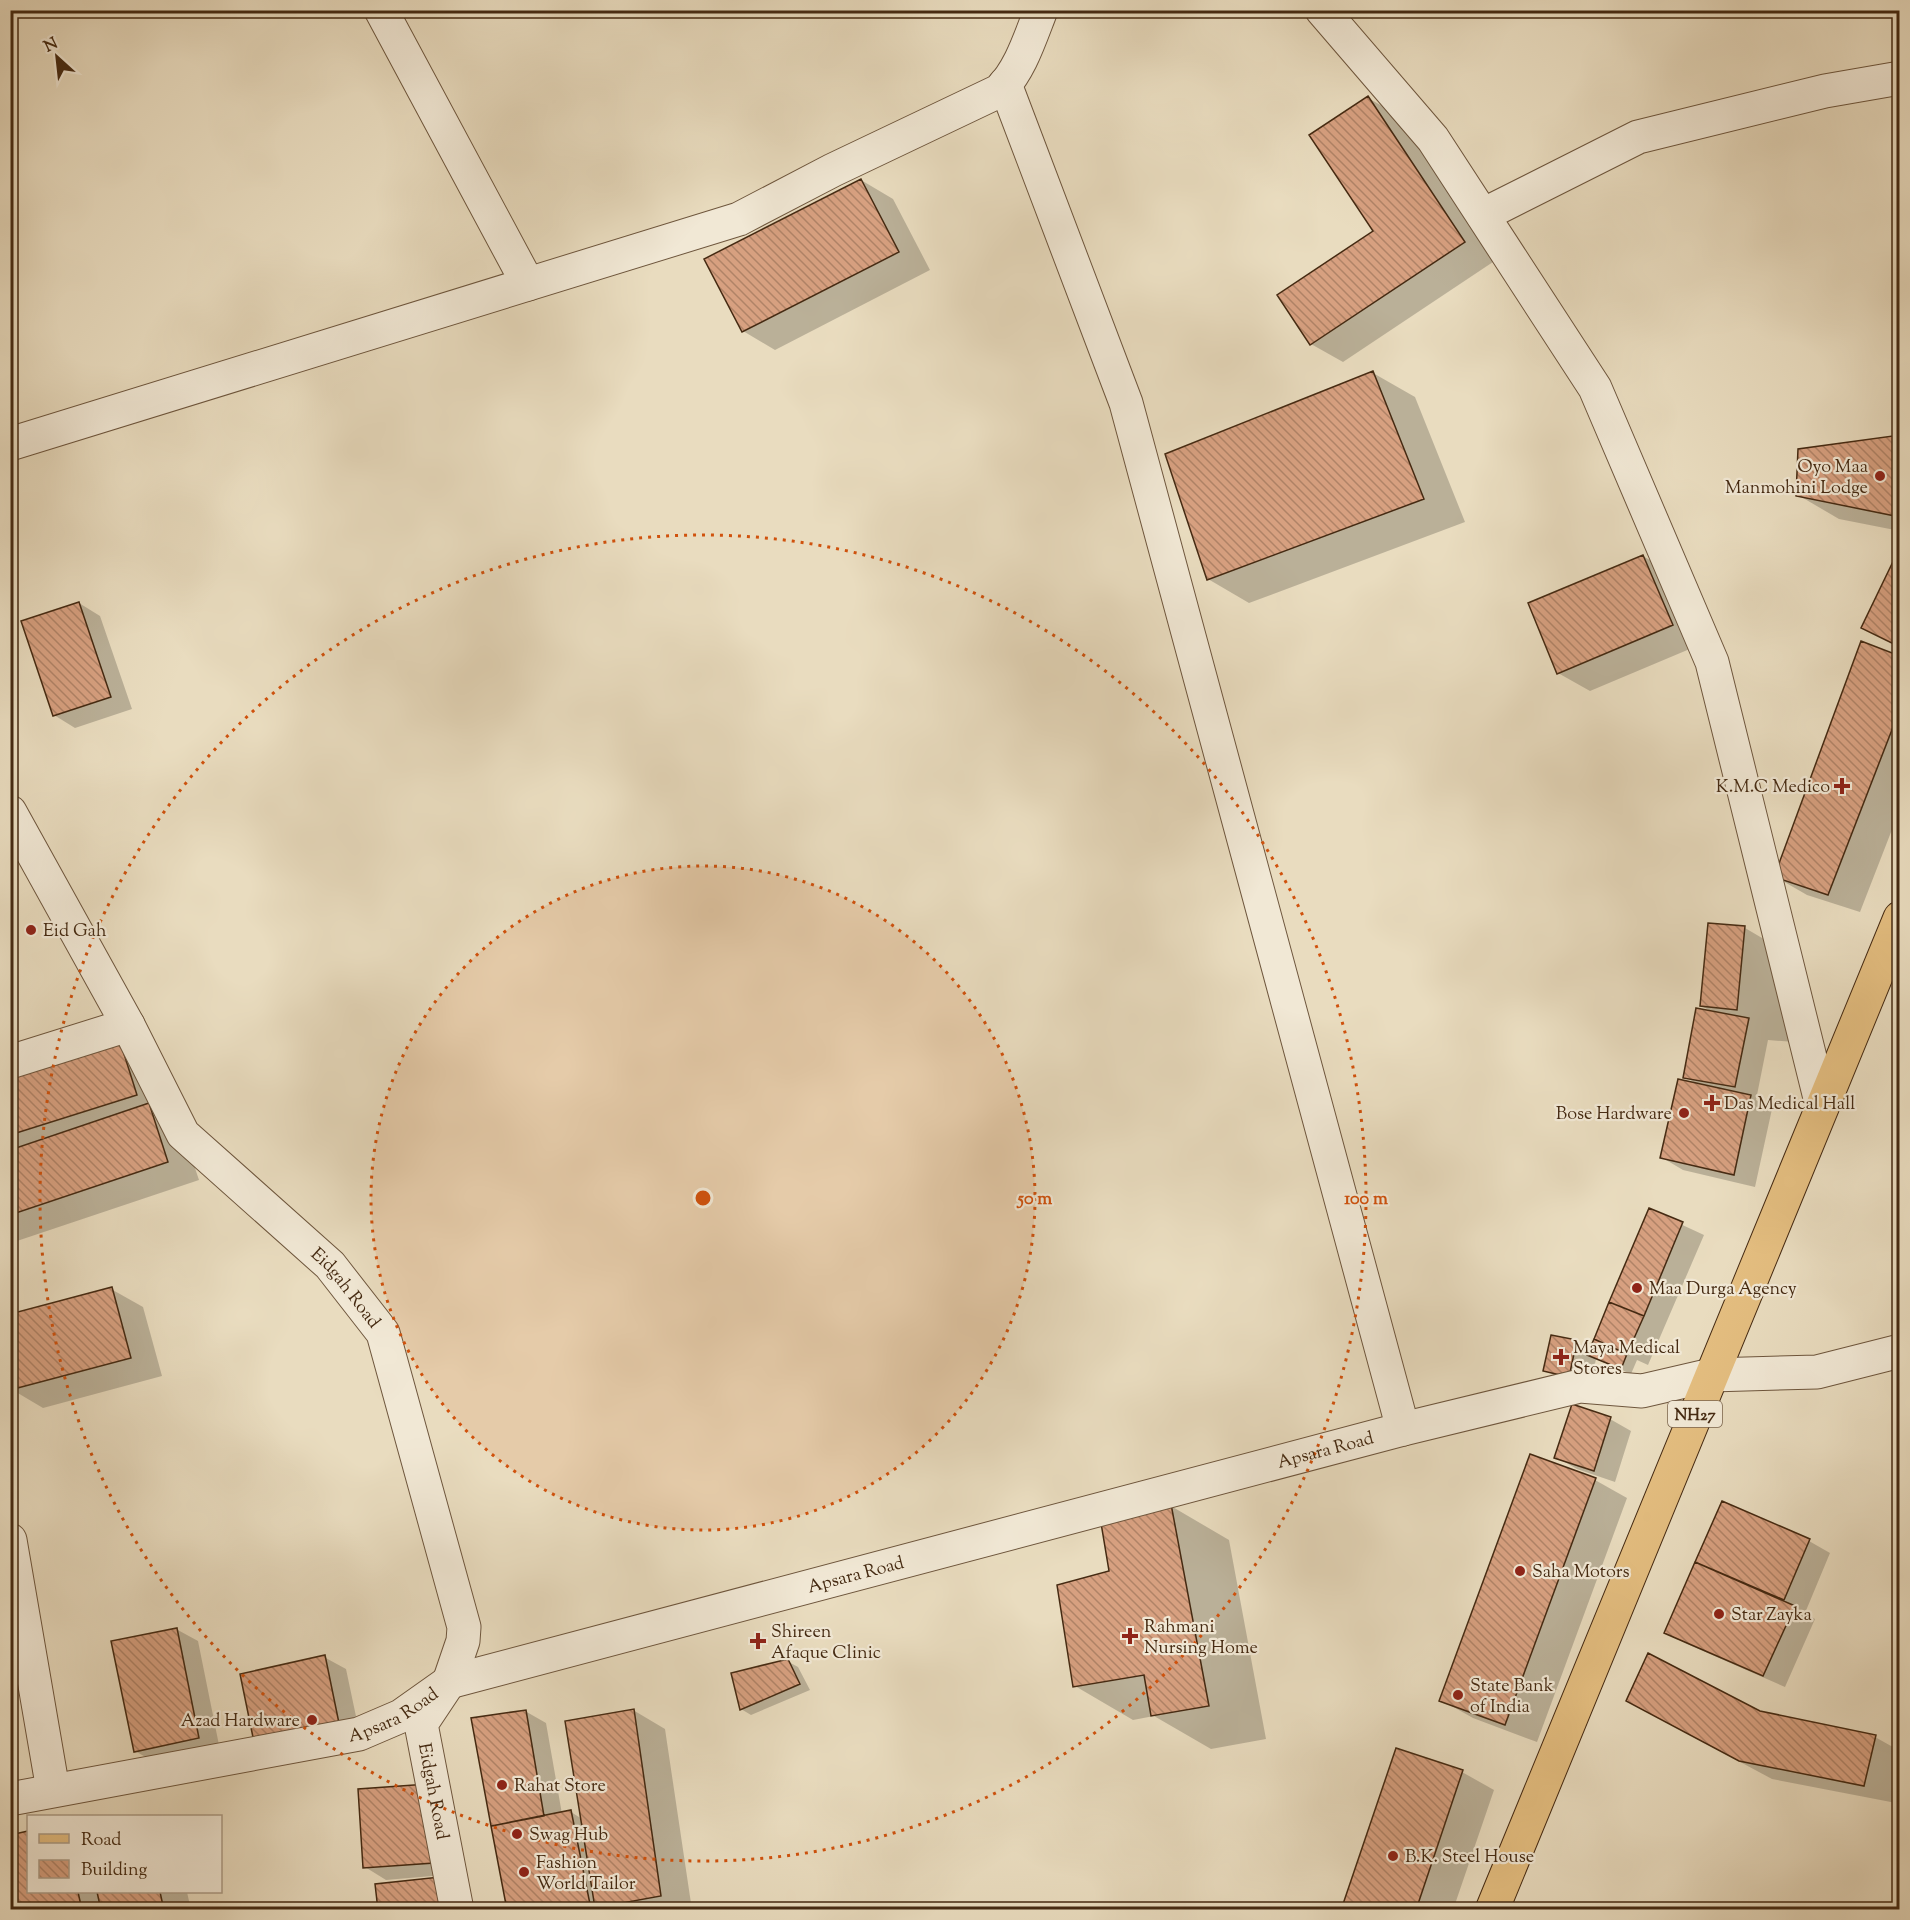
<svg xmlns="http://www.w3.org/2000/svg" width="1910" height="1920" font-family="'Sorts Mill Goudy',serif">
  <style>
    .shadow { fill: #0003 }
    .building { fill: url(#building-back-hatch); stroke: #452a12; stroke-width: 1.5 }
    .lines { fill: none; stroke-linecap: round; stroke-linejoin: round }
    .minor-casing { stroke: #6e563d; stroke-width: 35 }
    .primary-casing { stroke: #452a12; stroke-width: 35 }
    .minor { stroke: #f1e8d5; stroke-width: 33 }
    .primary { stroke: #e4be80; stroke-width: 33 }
    .ring { fill: none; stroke: #d0520d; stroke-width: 3; stroke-dasharray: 3 6 }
    .poi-dot { fill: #8f2418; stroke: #f1e8d5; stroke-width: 2 }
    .labels { text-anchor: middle; stroke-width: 4.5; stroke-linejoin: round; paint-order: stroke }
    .shield { fill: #f1e8d5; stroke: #79634c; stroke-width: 1.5 }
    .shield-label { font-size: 16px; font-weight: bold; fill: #452a12 }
    .poi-label { font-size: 18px; fill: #452a12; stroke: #f1e8d5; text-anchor: start }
    .street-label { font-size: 18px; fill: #452a12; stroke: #f1e8d5 }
    .centre { fill: #d0520d; stroke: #f1e8d5; stroke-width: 3 }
    .ring-label { font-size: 18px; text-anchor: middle; font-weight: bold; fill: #d0520d; stroke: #f1e8d5; stroke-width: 4.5; stroke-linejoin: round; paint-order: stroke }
  </style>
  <defs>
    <pattern id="building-back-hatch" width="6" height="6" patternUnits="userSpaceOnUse" patternTransform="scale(1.5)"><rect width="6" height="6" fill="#d7a080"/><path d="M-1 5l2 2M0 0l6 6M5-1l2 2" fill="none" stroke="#b08367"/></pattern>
  </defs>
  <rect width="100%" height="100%" fill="#e9dcbf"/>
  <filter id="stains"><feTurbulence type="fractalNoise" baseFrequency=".00333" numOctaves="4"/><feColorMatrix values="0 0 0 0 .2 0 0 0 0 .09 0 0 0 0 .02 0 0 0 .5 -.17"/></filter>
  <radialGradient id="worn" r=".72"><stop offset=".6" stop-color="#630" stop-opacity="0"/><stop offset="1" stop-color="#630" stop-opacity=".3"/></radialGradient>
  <!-- shadow -->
  <path class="shadow" d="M 1368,98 L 1400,116 L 1496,260 L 1343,362 L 1311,344 L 1375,232 Z
    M 861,180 L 893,199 L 930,270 L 775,350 L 743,331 Z
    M 1373,373 L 1415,397 L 1465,522 L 1249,603 L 1208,579 Z
    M 1900,436 L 1900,531 L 1839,519 L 1798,495 Z
    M 1643,556 L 1675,575 L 1704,643 L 1590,691 L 1558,673 Z
    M 79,603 L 100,616 L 132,709 L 75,728 L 54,715 Z
    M 1900,657 L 1900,809 L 1860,912 L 1807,895 L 1776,877 Z
    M 1709,925 L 1745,928 L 1803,962 L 1795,1042 L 1768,1040 L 1756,1100 L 1772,1109 L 1755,1187 L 1683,1170 L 1661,1157 L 1697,1084 L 1685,1077 L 1713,1012 L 1701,1006 Z
    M 119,1040 L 180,1123 L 199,1180 L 14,1242 L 10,1240 L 10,1074 Z
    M 1650,1210 L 1704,1235 L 1648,1365 L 1637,1360 L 1631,1374 L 1596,1359 L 1590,1388 L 1566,1382 L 1545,1370 L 1576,1342 L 1591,1350 Z
    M 111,1289 L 143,1307 L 162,1376 L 43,1408 L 11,1389 Z
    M 1610,1419 L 1631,1431 L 1615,1482 L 1577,1469 L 1556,1457 Z
    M 1531,1456 L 1595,1480 L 1627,1498 L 1537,1742 L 1473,1718 L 1441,1700 Z
    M 1723,1503 L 1809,1541 L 1830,1553 L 1805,1613 L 1815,1619 L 1785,1687 L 1687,1644 L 1665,1632 Z
    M 1171,1506 L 1229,1540 L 1266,1739 L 1211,1749 L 1154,1716 L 1133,1720 L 1075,1686 L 1111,1572 Z
    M 176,1629 L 198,1641 L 220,1750 L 156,1763 L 135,1751 Z
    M 324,1657 L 346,1669 L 361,1740 L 256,1746 Z
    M 787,1661 L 798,1667 L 810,1690 L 751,1715 L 741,1709 Z
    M 633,1710 L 665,1729 L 692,1910 L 509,1910 L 525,1711 L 546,1723 L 562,1814 L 571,1812 L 582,1819 Z
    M 1660,1719 L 1875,1737 L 1900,1751 L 1900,1786 L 1896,1803 L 1772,1779 Z
    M 1397,1750 L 1462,1772 L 1494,1790 L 1453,1910 L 1342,1910 Z
    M 428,1785 L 455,1874 L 386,1880 L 365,1867 Z
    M 28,1833 L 28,1892 L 187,1892 L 191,1910 L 10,1910 L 10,1837 Z"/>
  <!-- building -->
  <path class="building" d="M 1368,96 L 1465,242 L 1310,345 L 1277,295 L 1373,231 L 1309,135 Z
    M 861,179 L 899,252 L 742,332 L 704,259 Z
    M 1373,371 L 1424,499 L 1207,580 L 1165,454 Z
    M 1900,435 L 1900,517 L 1796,496 L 1798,449 Z
    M 1900,547 L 1900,647 L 1861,628 Z
    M 1643,555 L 1673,625 L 1557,674 L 1528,603 Z
    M 79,602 L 111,697 L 53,716 L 21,621 Z
    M 1861,641 L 1900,656 L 1900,709 L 1828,895 L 1774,877 Z
    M 1708,923 L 1745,926 L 1737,1010 L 1700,1006 Z
    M 1696,1008 L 1749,1018 L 1735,1087 L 1683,1078 Z
    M 119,1038 L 137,1095 L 10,1135 L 10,1073 Z
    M 1678,1079 L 1751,1095 L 1734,1175 L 1660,1158 Z
    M 149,1103 L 168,1162 L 10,1215 L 10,1150 Z
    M 1649,1208 L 1683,1222 L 1644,1316 L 1609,1302 Z
    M 112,1287 L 131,1358 L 10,1390 L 10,1314 Z
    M 1609,1302 L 1644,1316 L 1627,1354 L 1594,1339 Z
    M 1551,1335 L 1577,1340 L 1569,1377 L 1543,1371 Z
    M 1594,1339 L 1627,1354 L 1621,1369 L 1587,1355 Z
    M 1572,1404 L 1611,1417 L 1594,1471 L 1554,1458 Z
    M 1530,1454 L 1596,1478 L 1505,1725 L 1439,1701 Z
    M 1722,1501 L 1810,1539 L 1784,1600 L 1695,1562 Z
    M 1171,1504 L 1209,1706 L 1151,1716 L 1144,1675 L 1073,1687 L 1057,1585 L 1109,1571 L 1100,1517 Z
    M 1695,1562 L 1795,1606 L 1763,1676 L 1664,1633 Z
    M 177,1628 L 199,1738 L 134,1752 L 111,1641 Z
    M 1648,1653 L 1760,1711 L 1876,1735 L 1864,1786 L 1739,1761 L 1626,1701 Z
    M 325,1655 L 340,1728 L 255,1747 L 240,1674 Z
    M 788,1659 L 800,1684 L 740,1710 L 731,1673 Z
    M 634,1709 L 661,1896 L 595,1908 L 565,1721 Z
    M 526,1710 L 544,1816 L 491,1826 L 471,1718 Z
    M 1396,1748 L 1463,1770 L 1416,1910 L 1341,1910 Z
    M 428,1784 L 434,1863 L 363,1868 L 358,1789 Z
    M 571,1810 L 591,1909 L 507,1910 L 491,1826 Z
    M 28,1831 L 28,1892 L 78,1892 L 82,1910 L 15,1910 L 10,1891 L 10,1835 Z
    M 440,1877 L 444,1910 L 378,1910 L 375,1884 Z
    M 97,1892 L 160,1892 L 164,1910 L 101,1910 Z"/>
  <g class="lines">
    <!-- minor casing -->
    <g class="minor-casing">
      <g id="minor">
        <path d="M 381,10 L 528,284"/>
        <path d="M 1322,10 L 1433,139 L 1595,388 L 1712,662 L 1822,1106"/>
        <path d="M 1005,84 L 1126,403 L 1403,1429"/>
        <path d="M 1483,215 L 1638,137 L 1825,91 L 1900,78"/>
        <path d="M 10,444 L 739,219 L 833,170 L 999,91 C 1020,71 1030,38 1041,10"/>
        <path id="s1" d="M 10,812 L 128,1025 L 183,1134 L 330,1265 L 383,1333 L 464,1627 L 463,1641 L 449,1682 L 421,1724 L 457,1910"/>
        <path d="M 10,1062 L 128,1025"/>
        <path d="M 10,1540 L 53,1790"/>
        <path id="s2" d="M 10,1799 L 359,1734 L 401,1716 L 449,1682 L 1403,1429 L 1580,1386 L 1642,1391 L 1711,1375 L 1817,1372 L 1900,1351"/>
      </g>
    </g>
    <!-- primary casing -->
    <g class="primary-casing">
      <path id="primary" d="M 1492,1910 L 1900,918"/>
    </g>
    <!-- minor -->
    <use href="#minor" class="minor"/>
    <!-- primary -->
    <use href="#primary" class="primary"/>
  </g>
  <!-- distance rings -->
  <circle cx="703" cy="1198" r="332" fill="#d0520d" fill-opacity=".12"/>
  <g class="ring">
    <circle cx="703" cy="1198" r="332"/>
    <circle cx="703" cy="1198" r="663"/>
  </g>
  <!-- markers -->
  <g class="poi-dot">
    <circle cx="1880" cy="476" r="6"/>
    <path d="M1839 777h6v6h6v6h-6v6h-6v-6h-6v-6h6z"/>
    <circle cx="31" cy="930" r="6"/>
    <path d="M1709 1094h6v6h6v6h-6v6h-6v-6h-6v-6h6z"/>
    <circle cx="1684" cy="1113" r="6"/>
    <circle cx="1637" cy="1288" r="6"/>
    <path d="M1558 1348h6v6h6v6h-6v6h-6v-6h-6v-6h6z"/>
    <circle cx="1520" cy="1571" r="6"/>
    <circle cx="1719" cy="1614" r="6"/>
    <path d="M1127 1627h6v6h6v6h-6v6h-6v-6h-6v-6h6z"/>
    <path d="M755 1632h6v6h6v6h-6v6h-6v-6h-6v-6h6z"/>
    <circle cx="1458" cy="1695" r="6"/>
    <circle cx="312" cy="1720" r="6"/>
    <circle cx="502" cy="1785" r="6"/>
    <circle cx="517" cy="1834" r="6"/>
    <circle cx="1393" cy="1856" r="6"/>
    <circle cx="524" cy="1872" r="6"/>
  </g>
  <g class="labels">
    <!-- shield labels -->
    <rect class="shield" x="1668" y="1401" width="54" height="26" rx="4.5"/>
    <g class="shield-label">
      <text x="1695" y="1420">NH27</text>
    </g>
    <!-- poi labels -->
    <g class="poi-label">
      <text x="1868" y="472" text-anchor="end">Oyo Maa<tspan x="1868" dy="21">Manmohini Lodge</tspan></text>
      <text x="1830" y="792" text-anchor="end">K.M.C Medico</text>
      <text x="43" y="936">Eid Gah</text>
      <text x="1724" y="1109">Das Medical Hall</text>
      <text x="1672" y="1119" text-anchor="end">Bose Hardware</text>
      <text x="1649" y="1294">Maa Durga Agency</text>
      <text x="1573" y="1353">Maya Medical<tspan x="1573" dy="21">Stores</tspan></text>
      <text x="1532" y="1577">Saha Motors</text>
      <text x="1731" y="1620">Star Zayka</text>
      <text x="1144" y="1632">Rahmani<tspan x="1144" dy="21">Nursing Home</tspan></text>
      <text x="771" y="1637">Shireen<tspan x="771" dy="21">Afaque Clinic</tspan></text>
      <text x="1470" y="1691">State Bank<tspan x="1470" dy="21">of India</tspan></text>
      <text x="300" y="1726" text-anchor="end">Azad Hardware</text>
      <text x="514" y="1791">Rahat Store</text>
      <text x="529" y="1840">Swag Hub</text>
      <text x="1405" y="1862">B.K. Steel House</text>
      <text x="536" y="1868">Fashion<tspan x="536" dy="21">World Tailor</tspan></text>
    </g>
    <!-- street labels -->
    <g class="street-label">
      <text dy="6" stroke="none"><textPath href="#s1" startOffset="590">Eidgah Road</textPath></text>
      <text dy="6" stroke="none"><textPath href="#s2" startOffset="1366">Apsara Road</textPath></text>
      <text dy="6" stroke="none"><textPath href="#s2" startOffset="880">Apsara Road</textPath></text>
      <text dy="6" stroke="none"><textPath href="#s2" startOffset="394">Apsara Road</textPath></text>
      <text dy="6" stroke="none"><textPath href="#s1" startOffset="1130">Eidgah Road</textPath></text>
    </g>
  </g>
  <circle cx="703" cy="1198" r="9" class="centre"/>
  <g class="ring-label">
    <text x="1035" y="1204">50 m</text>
    <text x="1366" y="1204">100 m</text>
  </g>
  <!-- margin -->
  <rect width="1910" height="1920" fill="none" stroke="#e9dcbf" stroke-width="36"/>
  <rect x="12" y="12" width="1886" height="1896" fill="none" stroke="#452a12" stroke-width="3"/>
  <rect x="18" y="18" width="1874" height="1884" fill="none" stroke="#452a12" stroke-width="1.5"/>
  <!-- legend -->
  <rect x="27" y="1815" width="195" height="78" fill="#f1e8d5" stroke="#ac9c87" stroke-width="1.5"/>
  <rect x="39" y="1834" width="30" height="9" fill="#e4be80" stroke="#ac9c87" stroke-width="1.5"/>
  <text x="81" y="1845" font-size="18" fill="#452a12">Road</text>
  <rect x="39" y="1860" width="30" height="18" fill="url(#building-back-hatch)" stroke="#ac9c87" stroke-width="1.5"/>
  <text x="81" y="1875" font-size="18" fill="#452a12">Building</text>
  <!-- north arrow -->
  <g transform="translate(57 57) rotate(333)" stroke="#f1e8d5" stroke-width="4.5" paint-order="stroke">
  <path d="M0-4.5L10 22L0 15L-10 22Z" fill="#452a12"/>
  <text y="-9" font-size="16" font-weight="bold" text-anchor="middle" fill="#452a12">N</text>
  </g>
  <rect width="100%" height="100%" filter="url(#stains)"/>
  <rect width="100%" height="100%" fill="url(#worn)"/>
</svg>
